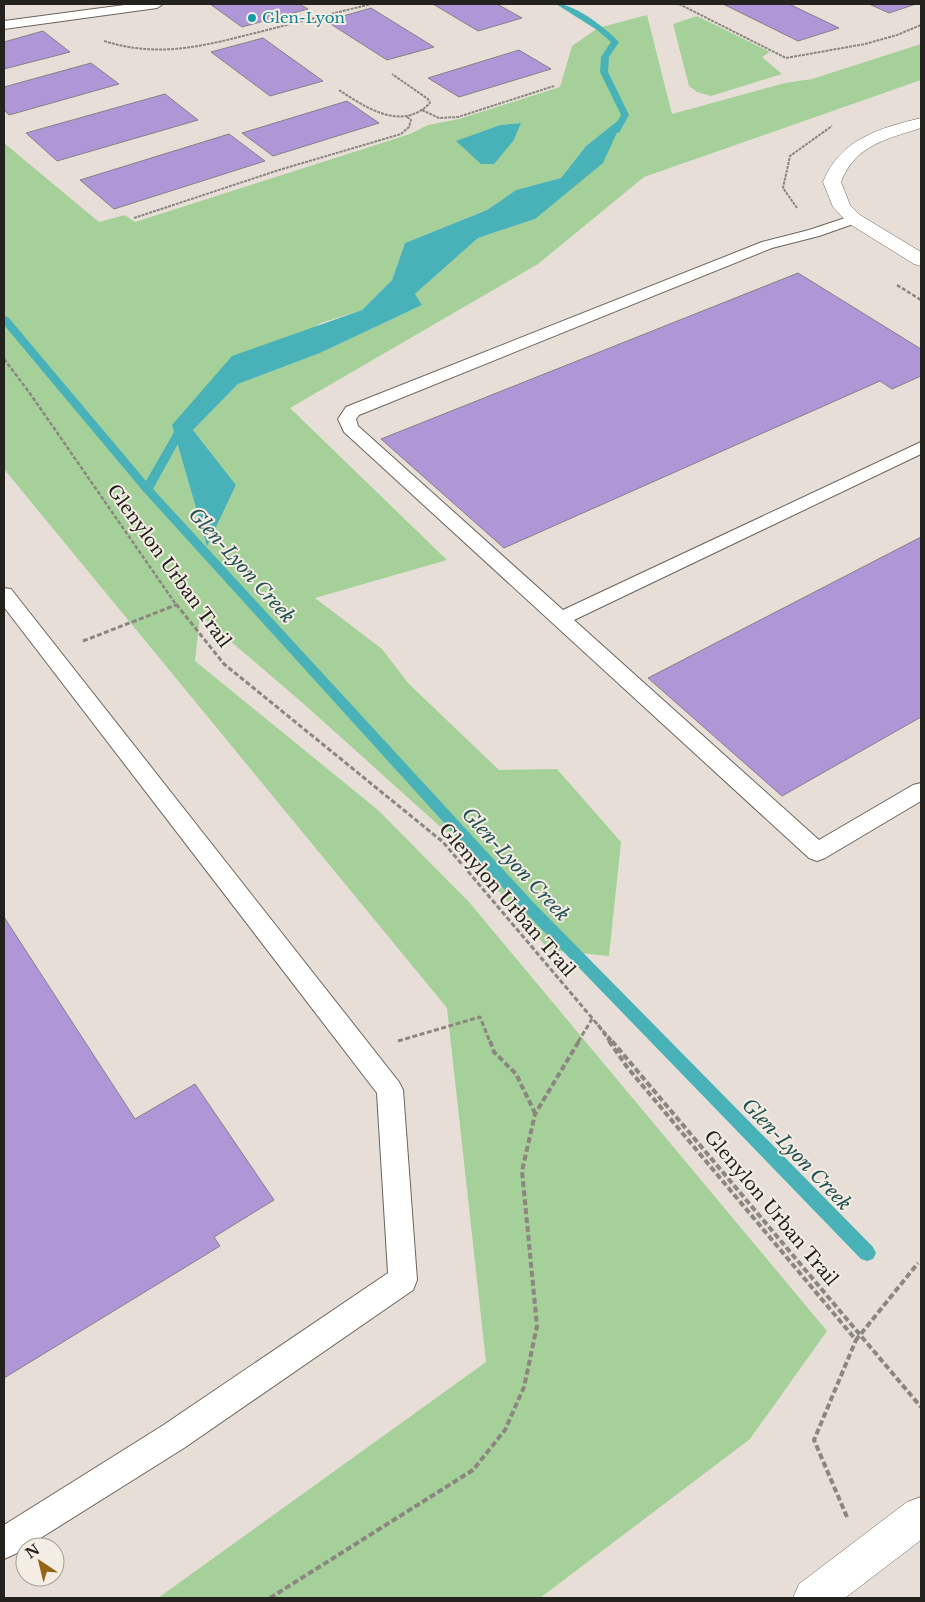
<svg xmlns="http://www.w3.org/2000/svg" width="925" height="1602" font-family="'Libre Baskerville',serif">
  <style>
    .green { fill: #a6d09a; fill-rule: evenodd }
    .water { fill: #48b2b8 }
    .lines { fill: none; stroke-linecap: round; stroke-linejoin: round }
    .stream { fill: #48b2b8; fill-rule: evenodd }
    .building { fill: #af96d7; stroke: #838088 }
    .lane-casing { stroke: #6b655e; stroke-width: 2 }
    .street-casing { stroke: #6b655e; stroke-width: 1 }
    .primary-casing { stroke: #6b655e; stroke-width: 1 }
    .path-far3 { stroke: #8b8680; stroke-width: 2; stroke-dasharray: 3 1; stroke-linecap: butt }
    .path-far2 { stroke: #8b8680; stroke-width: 2.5; stroke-dasharray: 4 2; stroke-linecap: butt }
    .path-far1 { stroke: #8b8680; stroke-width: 3; stroke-dasharray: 5 2.5; stroke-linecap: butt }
    .path { stroke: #8b8680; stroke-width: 4; stroke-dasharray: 6 3; stroke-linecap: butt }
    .lane { fill: #fff; fill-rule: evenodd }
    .street { fill: #fff; fill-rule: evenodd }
    .primary { fill: #fff; fill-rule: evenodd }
    .path-bridge-far1 { stroke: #8b8680; stroke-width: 3; stroke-dasharray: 5 2.5; stroke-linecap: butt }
    .path-bridge { stroke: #8b8680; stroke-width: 4; stroke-dasharray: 6 3; stroke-linecap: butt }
    .culture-dot { fill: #0f9aa8; stroke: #f4ede4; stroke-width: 2 }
    .labels { text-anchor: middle; stroke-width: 4; stroke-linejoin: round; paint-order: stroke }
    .far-culture-label { font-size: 15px; fill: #0d838f; stroke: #f4ede4; text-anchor: start }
    .street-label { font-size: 18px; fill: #24221f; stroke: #f4ede4 }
    .water-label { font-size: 19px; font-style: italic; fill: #245255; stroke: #f4ede4 }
  </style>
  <rect width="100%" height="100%" fill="#e7dfd7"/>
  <!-- green -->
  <path class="green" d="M 647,15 L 672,114 L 785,83 L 812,79 L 921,44 L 921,80 L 644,177 L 538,264 L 290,408 L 447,560 L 315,598 L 382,649 L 408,683 L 499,770 L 557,769 L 621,842 L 609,956 L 549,950 L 455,840 L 305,705 L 200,615 L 195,661 L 378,810 L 469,902 L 827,1331 L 750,1439 L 540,1598 L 158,1598 L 486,1362 L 447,1008 L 4,469 L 4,143 L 99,222 L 125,215 L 135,222 L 410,134 L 428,125 L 459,119 L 560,87 L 572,46 L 598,28 ZM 624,116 L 535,219 L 478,238 L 415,294 L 422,305 L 320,353 L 238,384 L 193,430 L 236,485 L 207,545 L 172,425 L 321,323 L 362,310 L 392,280 L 405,243 L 487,210 L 516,190 L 561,178 L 586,146 ZM 521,123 L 514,140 L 457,141 L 500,125 Z
    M 697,16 L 770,52 L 762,57 L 782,74 L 711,96 L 697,92 L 689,86 L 673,24 Z"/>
  <!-- water -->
  <path class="water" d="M 625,115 L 603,163 L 535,219 L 478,238 L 415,294 L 422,305 L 320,353 L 238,384 L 193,430 L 236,485 L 207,546 L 172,425 L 232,356 L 362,310 L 392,280 L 405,243 L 487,210 L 516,190 L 561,178 L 586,146 Z
    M 521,123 L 514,140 L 494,164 L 481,164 L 456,141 L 500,125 Z"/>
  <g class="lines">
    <!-- stream -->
    <path class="stream" d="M 556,4 C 574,3 607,29 619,42 L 609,57 L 608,72 L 629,115 L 619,133 L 612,131 L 621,115 L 600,72 L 601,57 L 611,42 L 597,30 Z
      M 4,316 L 8,317 L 146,481 L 181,420 L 189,420 L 190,422 L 153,489 L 534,903 L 873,1247 L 876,1253 L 873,1259 L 867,1261 L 861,1259 L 524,911 L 143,491 L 4,325 Z"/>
  </g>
  <!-- building -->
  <path class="building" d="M 210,4 L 299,4 L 308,9 L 242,27 Z
    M 433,4 L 497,4 L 522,18 L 478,31 Z
    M 723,4 L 789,4 L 839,28 L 798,41 Z
    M 869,4 L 916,4 L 889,13 Z
    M 371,8 L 434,47 L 387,60 L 326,21 Z
    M 43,31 L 70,52 L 4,69 L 4,42 Z
    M 263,38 L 323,81 L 270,96 L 211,52 Z
    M 519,50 L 551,69 L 459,97 L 428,78 Z
    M 91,63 L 119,84 L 9,115 L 4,110 L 4,87 Z
    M 165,94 L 198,120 L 57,161 L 26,133 Z
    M 347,101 L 379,123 L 273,156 L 242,133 Z
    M 229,134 L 265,161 L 114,209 L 80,180 Z
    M 798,273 L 921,349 L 921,376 L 892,389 L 880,381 L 504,548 L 381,439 Z
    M 921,537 L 921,717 L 782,796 L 648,678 Z
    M 4,917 L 135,1119 L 195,1084 L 274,1200 L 214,1237 L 220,1246 L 4,1378 Z"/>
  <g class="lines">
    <!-- lane casing -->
    <g class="lane-casing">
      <path id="lane" d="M 132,4 L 163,4 L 157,8 L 4,29 L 4,21 Z
        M 854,215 L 859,216 L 861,219 L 859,222 L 819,236 L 772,248 L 359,415 L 356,419 L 358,426 L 563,610 L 921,442 L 921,454 L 574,620 L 819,840 L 913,785 L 921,783 L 921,801 L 825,858 L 817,861 L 809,858 L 344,432 L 338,419 L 346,407 L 762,242 L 809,230 Z
        M 4,588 L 11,589 L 399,1082 L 403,1090 L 417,1280 L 413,1290 L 184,1448 L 15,1554 L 4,1559 L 4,1525 L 162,1426 L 388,1273 L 377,1093 L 4,607 Z"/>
    </g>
    <!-- street casing -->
    <g class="street-casing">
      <path id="street" d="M 921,118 L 921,128 C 887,139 855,145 841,182 L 850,205 L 860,215 L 921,252 L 921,266 L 914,264 L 848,223 L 833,207 L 823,182 C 840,139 880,128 921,118 Z"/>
    </g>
    <!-- primary casing -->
    <g class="primary-casing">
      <path id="primary" d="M 921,1497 L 921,1540 L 845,1598 L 793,1598 L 799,1584 L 907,1502 Z"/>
    </g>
    <!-- path-far3 -->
    <path class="path-far3" d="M 679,4 L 786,58 L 865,44 L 897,35 L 921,25
      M 104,41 C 161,59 207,45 263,31 C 299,22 335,13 371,4
      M 339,90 C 365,107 400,131 428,105 L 430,103 L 428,99 L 392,74
      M 422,110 L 439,118 L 458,117 L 554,86
      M 797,208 L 783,188 L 790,156 L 832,126
      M 134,218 L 279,170 L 401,134 L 409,127 L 411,120 L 406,116"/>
    <!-- path-far2 -->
    <path class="path-far2" d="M 897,285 L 921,300
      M 4,359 L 29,392 L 177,606"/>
    <!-- path-far1 -->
    <path class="path-far1" d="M 176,604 L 224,664 L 443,842 L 598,1025 L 610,1042
      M 83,641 L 176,605
      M 398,1041 L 480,1017 L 490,1042
      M 578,1042 L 592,1019"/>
    <!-- path -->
    <path class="path" d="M 490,1041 L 494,1052 L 516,1074 L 535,1113
      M 609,1041 L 627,1067 L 856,1340 L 918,1263
      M 847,1517 L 814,1440 L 856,1340
      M 270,1598 L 473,1470 L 505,1430 L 524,1387 L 537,1326 L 522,1171 L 535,1114 L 579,1041"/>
    <!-- lane -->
    <use href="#lane" class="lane"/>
    <!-- street -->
    <use href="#street" class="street"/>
    <!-- primary -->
    <use href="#primary" class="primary"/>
    <!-- path-bridge-far1 -->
    <path class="path-bridge-far1" d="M 598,1025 L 613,1042"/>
    <!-- path-bridge -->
    <path class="path-bridge" d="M 612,1041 L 921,1407"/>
  </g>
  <!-- markers -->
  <circle class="culture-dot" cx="252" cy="18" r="5"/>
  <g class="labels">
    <!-- far-culture labels -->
    <g class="far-culture-label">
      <text x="262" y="23">Glen-Lyon</text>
    </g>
    <!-- street labels -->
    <g class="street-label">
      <text transform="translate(169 566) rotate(54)" y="6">Glenylon Urban Trail</text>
      <text transform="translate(507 900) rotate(49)" y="6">Glenylon Urban Trail</text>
      <text transform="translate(771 1208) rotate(50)" y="6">Glenylon Urban Trail</text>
    </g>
    <!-- water labels -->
    <g class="water-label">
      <text transform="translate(242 565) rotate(48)" y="7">Glen-Lyon Creek</text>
      <text transform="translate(516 864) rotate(47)" y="7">Glen-Lyon Creek</text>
      <text transform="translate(797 1154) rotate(46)" y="7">Glen-Lyon Creek</text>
    </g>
  </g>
  <!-- border -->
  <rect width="925" height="1602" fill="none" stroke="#24221f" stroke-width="10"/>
  <!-- north arrow -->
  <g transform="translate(40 1562) rotate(325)"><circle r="24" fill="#f4ede4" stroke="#a19c95"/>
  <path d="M0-4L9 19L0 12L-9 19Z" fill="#956414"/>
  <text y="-8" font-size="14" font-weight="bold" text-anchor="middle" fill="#24221f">N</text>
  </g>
</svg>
